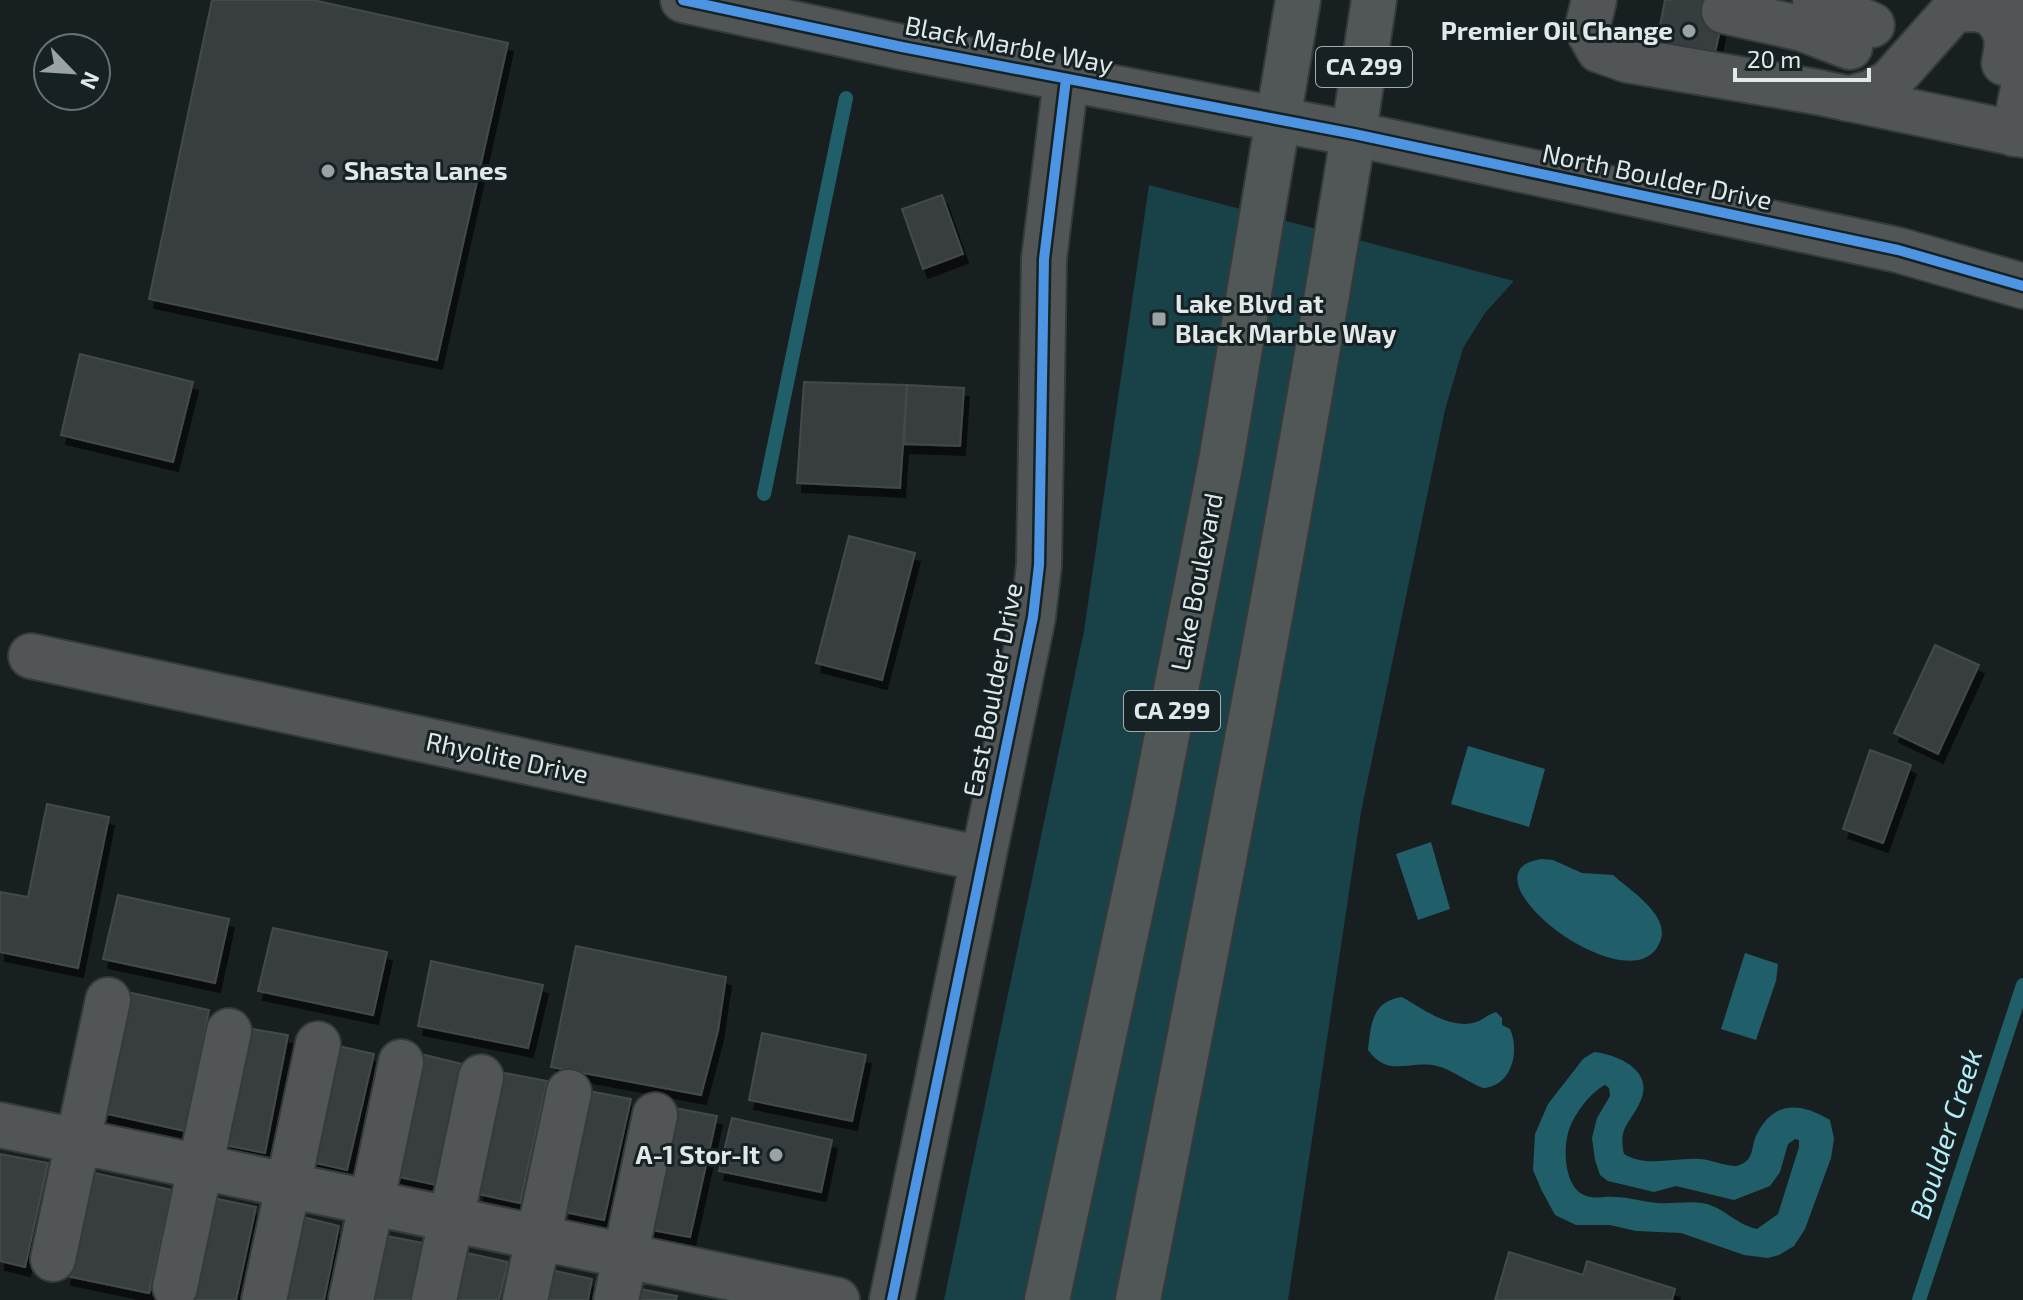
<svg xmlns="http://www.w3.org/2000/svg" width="2023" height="1300" font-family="'Exo 2',sans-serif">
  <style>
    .green { fill: #194148 }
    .water { fill: #205f69; fill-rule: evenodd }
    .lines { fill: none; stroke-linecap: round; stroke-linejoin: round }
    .stream { stroke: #205f69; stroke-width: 14 }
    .building { fill: #383e3f; stroke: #43494a; stroke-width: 2; filter: url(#shadow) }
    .minor-tunnel { stroke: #363d3e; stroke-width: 44; stroke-dasharray: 44 22; stroke-linecap: butt }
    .minor-casing { stroke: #353a3b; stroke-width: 48 }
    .major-casing { stroke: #353a3b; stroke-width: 48 }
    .minor { stroke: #525556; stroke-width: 44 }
    .major { stroke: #515657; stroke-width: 44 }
    .cycleway-casing { stroke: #152123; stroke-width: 15 }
    .cycleway { stroke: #4d94e3; stroke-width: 10 }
    .poi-dot { fill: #9ba2a3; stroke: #152123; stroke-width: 3 }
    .labels { text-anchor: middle; stroke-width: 6; stroke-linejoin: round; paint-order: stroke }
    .shield { fill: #152123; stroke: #a4acae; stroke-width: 2 }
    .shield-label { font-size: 24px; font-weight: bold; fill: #e1e8ea }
    .poi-label { font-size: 26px; font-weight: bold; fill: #e1e8ea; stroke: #152123; text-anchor: end }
    .street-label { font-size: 26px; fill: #e1e8ea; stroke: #152123 }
    .water-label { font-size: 28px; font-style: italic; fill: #b5ecf7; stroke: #152123 }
  </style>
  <defs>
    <filter id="shadow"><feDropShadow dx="5" dy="9" stdDeviation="0" flood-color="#0009"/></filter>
  </defs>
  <rect width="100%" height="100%" fill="#181f20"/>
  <!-- green -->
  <path class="green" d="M 1149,185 L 1514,281 L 1485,313 L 1463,348 L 1445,410 L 1361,812 L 1288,1300 L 944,1300 L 1084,631 Z"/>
  <!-- water -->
  <path class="water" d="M 1468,746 L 1545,769 L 1529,827 L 1451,804 Z
    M 1431,842 L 1450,909 L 1418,920 L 1396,854 Z
    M 1541,859 L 1553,860 L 1582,873 L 1613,875 C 1632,892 1675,918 1658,946 C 1628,999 1485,895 1524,865 C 1528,862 1536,860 1541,859 Z
    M 1745,953 L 1778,964 L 1776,981 L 1756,1040 L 1721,1029 Z
    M 1402,997 C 1423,1009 1453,1032 1479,1021 C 1485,1018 1489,1014 1496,1012 L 1502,1018 L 1502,1025 L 1510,1029 C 1520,1051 1512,1086 1483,1088 C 1467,1082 1453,1070 1437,1066 C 1410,1059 1389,1079 1368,1050 C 1371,1024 1372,1001 1402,997 Z
    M 1594,1052 C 1619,1055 1655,1071 1640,1102 C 1630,1124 1618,1127 1624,1154 C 1647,1168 1674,1157 1700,1159 C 1713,1160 1724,1166 1737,1166 C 1755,1160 1750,1150 1756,1136 C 1773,1100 1800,1102 1830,1120 L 1834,1139 L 1831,1158 L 1805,1229 L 1794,1246 L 1779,1255 L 1768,1258 L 1744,1255 L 1681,1233 L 1636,1231 L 1610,1225 L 1576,1225 L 1555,1215 L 1541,1189 L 1533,1170 L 1535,1134 L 1548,1104 L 1583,1059 ZM 1605,1085 L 1609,1088 L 1610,1096 L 1597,1118 L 1592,1138 L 1595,1160 L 1600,1175 L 1608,1181 L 1654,1192 L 1676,1186 L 1734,1200 L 1770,1186 L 1780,1172 L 1788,1144 L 1795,1139 L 1799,1140 L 1799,1147 L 1778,1214 L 1757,1229 C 1736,1225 1723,1206 1702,1203 C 1687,1201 1673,1204 1658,1203 C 1644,1202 1629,1197 1615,1197 C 1604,1196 1595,1200 1584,1195 C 1565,1187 1563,1151 1568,1133 C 1572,1117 1590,1092 1605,1085 Z"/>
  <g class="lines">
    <!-- stream -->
    <path class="stream" d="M 764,494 L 846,98
      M 1919,1300 L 2023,985"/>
  </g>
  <!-- building -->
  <path class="building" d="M 212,0 L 313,0 L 508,43 L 437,360 L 149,299 Z
    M 1665,0 L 1727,0 L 1713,61 L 1655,51 Z
    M 942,195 L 963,254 L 923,269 L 902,209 Z
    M 80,354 L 193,382 L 173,462 L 61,435 Z
    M 804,382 L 907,385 L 900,488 L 797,483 Z
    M 907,385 L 964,388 L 960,446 L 904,444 Z
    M 849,536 L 915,553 L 882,680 L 816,663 Z
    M 1935,645 L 1979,665 L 1938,754 L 1894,733 Z
    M 1870,750 L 1911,765 L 1883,843 L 1843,829 Z
    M 47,804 L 109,817 L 78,968 L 0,952 L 0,892 L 28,897 Z
    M 118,895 L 229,919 L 215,983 L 103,959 Z
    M 273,928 L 387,952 L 373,1015 L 258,991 Z
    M 576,946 L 726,977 L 718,1031 L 701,1095 L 551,1067 Z
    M 431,961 L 543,985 L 528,1048 L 418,1026 Z
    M 127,992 L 209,1010 L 185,1131 L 103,1113 Z
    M 247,1028 L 288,1035 L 265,1153 L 224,1145 Z
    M 762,1033 L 866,1055 L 852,1121 L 749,1100 Z
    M 334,1045 L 374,1054 L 347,1170 L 307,1161 Z
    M 421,1054 L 462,1064 L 437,1185 L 394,1176 Z
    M 505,1073 L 547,1081 L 520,1203 L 478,1194 Z
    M 589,1091 L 631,1099 L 604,1220 L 564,1212 Z
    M 675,1108 L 717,1116 L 690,1237 L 646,1229 Z
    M 732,1118 L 832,1140 L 821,1192 L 719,1171 Z
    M 0,1154 L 48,1163 L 25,1267 L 0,1261 Z
    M 90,1172 L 172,1190 L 149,1293 L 66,1276 Z
    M 213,1198 L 256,1207 L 236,1300 L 192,1300 Z
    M 299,1216 L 339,1226 L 324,1300 L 280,1300 Z
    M 382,1235 L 423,1243 L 411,1300 L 368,1300 Z
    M 1509,1252 L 1583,1275 L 1587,1261 L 1675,1289 L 1672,1300 L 1495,1300 Z
    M 467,1253 L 508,1262 L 499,1300 L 456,1300 Z
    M 551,1270 L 592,1279 L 588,1300 L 545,1300 Z
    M 635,1288 L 677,1296 L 676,1300 L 632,1300 Z"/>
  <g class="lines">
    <!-- minor-tunnel -->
    <path class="minor-tunnel" d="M 1672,0 L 1724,11"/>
    <!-- minor casing -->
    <g class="minor-casing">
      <path id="minor" d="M 683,0 L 902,47 L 1354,134 L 1898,250 L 2023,286
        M 1594,0 L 1587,29 L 1599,50 L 1627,60 L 1817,92 L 2023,135
        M 1815,0 L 1872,25
        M 1724,11 L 1803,29 L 1850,47
        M 1992,13 C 2008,30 2009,41 2004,63
        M 1848,99 L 1872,92 L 1890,82 L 1954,10 L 1975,9 L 2023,19
        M 2014,134 L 2023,88
        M 31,656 L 983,859
        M 0,1125 L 837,1300
        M 53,1259 L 108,1000
        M 175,1287 L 229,1031
        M 264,1300 L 318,1044
        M 351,1300 L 401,1062
        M 434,1300 L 481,1077
        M 525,1300 L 569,1092
        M 616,1300 L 655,1115
        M 892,1300 L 1033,617 L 1039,565 L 1044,259 L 1066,79"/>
    </g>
    <!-- major casing -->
    <g class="major-casing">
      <path id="major" d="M 1047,1300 L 1152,812 L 1221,461 L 1298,0
        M 1138,1300 C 1223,868 1309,436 1374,0"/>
    </g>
    <!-- minor -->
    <use href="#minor" class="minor"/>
    <!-- major -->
    <use href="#major" class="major"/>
    <!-- cycleway casing -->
    <g class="cycleway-casing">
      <path id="cycleway" d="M 683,0 L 902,47 L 1354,134 L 1898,250 L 2023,286
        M 892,1300 L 1033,617 L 1039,565 L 1044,259 L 1066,79"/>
    </g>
    <!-- cycleway -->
    <use href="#cycleway" class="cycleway"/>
  </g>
  <!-- markers -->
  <g class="poi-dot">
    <circle cx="1689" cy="31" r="8"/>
    <circle cx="328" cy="171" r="8"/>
    <rect x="1151" y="311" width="16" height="16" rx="4"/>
    <circle cx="776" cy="1155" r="8"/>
  </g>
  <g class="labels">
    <!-- shield labels -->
    <g class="shield">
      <rect x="1316" y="47" width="96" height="40" rx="6"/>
      <rect x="1124" y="691" width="96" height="40" rx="6"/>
    </g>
    <g class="shield-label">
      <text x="1364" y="75">CA 299</text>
      <text x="1172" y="719">CA 299</text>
    </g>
    <!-- poi labels -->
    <g class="poi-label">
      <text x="1673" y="40">Premier Oil Change</text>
      <text x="344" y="180" text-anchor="start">Shasta Lanes</text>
      <text x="1175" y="313" text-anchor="start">Lake Blvd at<tspan x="1175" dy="30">Black Marble Way</tspan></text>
      <text x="760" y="1164">A-1 Stor-It</text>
    </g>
    <!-- street labels -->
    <g class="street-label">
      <text transform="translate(1009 45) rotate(11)" y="9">Black Marble Way</text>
      <text transform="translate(1657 177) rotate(12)" y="9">North Boulder Drive</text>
      <text transform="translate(1197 582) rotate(-79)" y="9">Lake Boulevard</text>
      <text transform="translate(993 690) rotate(-79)" y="9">East Boulder Drive</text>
      <text transform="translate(507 758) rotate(12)" y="9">Rhyolite Drive</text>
    </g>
    <!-- water labels -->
    <g class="water-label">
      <text transform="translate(1946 1134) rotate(-72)" y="10">Boulder Creek</text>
    </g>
  </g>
  <!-- north arrow -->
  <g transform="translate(72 72) rotate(115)"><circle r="38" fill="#152123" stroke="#677173" stroke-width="2"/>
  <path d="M0-6L14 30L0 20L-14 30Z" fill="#9ba2a3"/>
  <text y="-12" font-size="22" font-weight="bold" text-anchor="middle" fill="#e1e8ea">N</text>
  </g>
  <!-- scale -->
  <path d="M1735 68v12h134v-12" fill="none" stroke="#e1e8ea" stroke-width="4"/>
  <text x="1747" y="68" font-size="24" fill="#e1e8ea" stroke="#152123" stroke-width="6" paint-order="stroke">20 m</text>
</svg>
